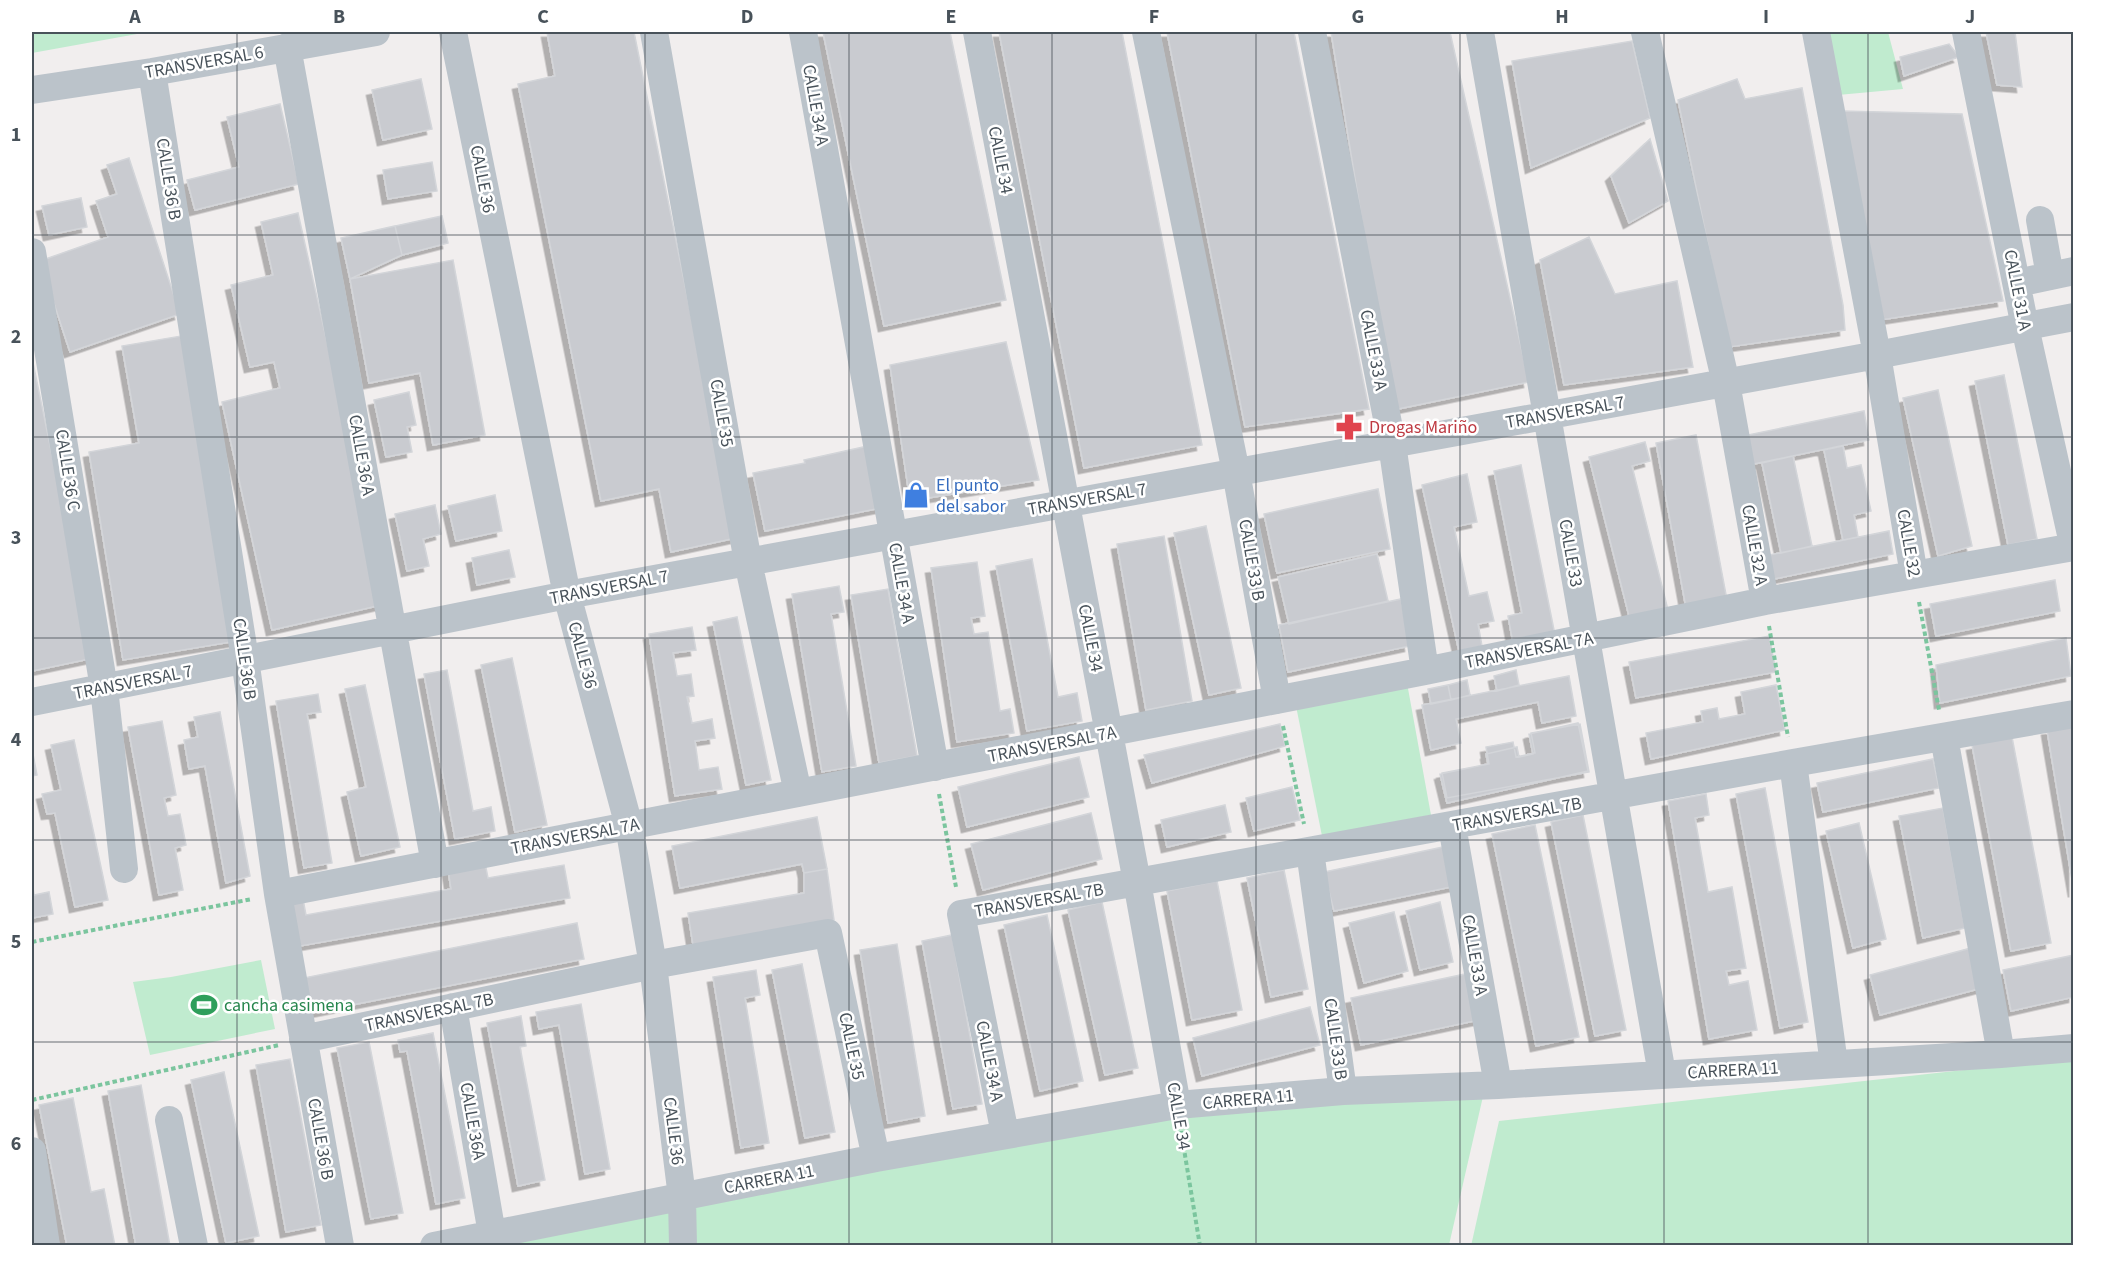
<svg xmlns="http://www.w3.org/2000/svg" width="2105" height="1277" font-family="'Source Sans 3',sans-serif">
  <style>
    .green { fill: #c0ebcf }
    .building { fill: #c9cbd0; stroke: #d3d5d9; stroke-width: 1.5; filter: url(#shadow) }
    .lines { fill: none; stroke-linecap: round; stroke-linejoin: round }
    .path { stroke: #7bc59e; stroke-width: 4; stroke-dasharray: 4.5 3; stroke-linecap: butt }
    .minor { stroke: #bbc3ca; stroke-width: 28 }
    .grid { fill: none; stroke: #48525a; stroke-width: 1.5; stroke-opacity: 0.55 }
    .labels { text-anchor: middle; stroke-width: 5; stroke-linejoin: round; paint-order: stroke }
    .street-label { font-size: 18px; fill: #48525a; stroke: #fff }
    .health-label { font-size: 18px; fill: #be3a42; stroke: #fff; text-anchor: start }
    .shop-label { font-size: 18px; fill: #366cbe; stroke: #fff; text-anchor: start }
    .leisure-label { font-size: 18px; fill: #27864d; stroke: #fff; text-anchor: start }
    .neatline { fill: none; stroke: #48525a; stroke-width: 2 }
    .grid-label { font-size: 20px; text-anchor: middle; font-weight: bold; fill: #48525a }
  </style>
  <defs>
    <filter id="shadow"><feDropShadow dx="-5.5" dy="5.5" stdDeviation="0" flood-color="#0004"/></filter>
  </defs>
  <rect width="100%" height="100%" fill="#f1eeee"/>
  <!-- green -->
  <path class="green" d="M 32,32 L 148,32 L 32,53 Z
    M 1828,32 L 1888,32 L 1903,89 L 1838,95 Z
    M 1407,683 L 1431,815 L 1322,836 L 1296,706 Z
    M 261,960 L 275,1029 L 150,1055 L 133,982 L 171,977 Z
    M 2073,1058 L 2073,1245 L 1471,1246 L 1499,1121 Z
    M 1484,1092 L 1449,1245 L 484,1246 L 1156,1109 Z"/>
  <!-- building -->
  <path class="building" d="M 547,32 L 634,32 L 736,538 L 671,552 L 659,489 L 601,501 L 518,84 L 555,76 Z
    M 823,32 L 950,32 L 1006,300 L 884,326 Z
    M 999,32 L 1122,32 L 1202,445 L 1084,468 Z
    M 1167,32 L 1294,32 L 1369,409 L 1245,427 Z
    M 1331,32 L 1450,32 L 1529,382 L 1393,410 Z
    M 1986,32 L 2015,32 L 2022,87 L 1997,85 Z
    M 1632,41 L 1650,118 L 1531,168 L 1512,61 Z
    M 1949,44 L 1959,57 L 1904,76 L 1900,57 Z
    M 421,79 L 432,129 L 383,140 L 372,90 Z
    M 1737,79 L 1745,99 L 1802,88 L 1843,305 L 1845,330 L 1729,347 L 1678,100 Z
    M 280,104 L 299,184 L 195,210 L 187,180 L 239,167 L 227,117 Z
    M 1841,111 L 1962,114 L 2003,301 L 1874,321 Z
    M 1650,139 L 1668,201 L 1629,223 L 1611,176 Z
    M 129,158 L 180,314 L 70,352 L 40,261 L 108,237 L 96,201 L 117,194 L 107,165 Z
    M 432,162 L 437,191 L 388,199 L 383,170 Z
    M 81,198 L 87,227 L 49,235 L 42,206 Z
    M 298,213 L 386,604 L 272,630 L 222,402 L 280,388 L 274,362 L 250,367 L 231,285 L 273,275 L 261,222 Z
    M 442,216 L 448,243 L 402,255 L 395,226 Z
    M 395,226 L 402,255 L 350,279 L 341,238 Z
    M 1589,237 L 1615,294 L 1677,281 L 1693,367 L 1564,385 L 1540,260 Z
    M 453,260 L 485,435 L 433,445 L 420,373 L 369,383 L 350,279 Z
    M 187,335 L 237,641 L 123,660 L 89,452 L 139,443 L 122,346 Z
    M 1006,342 L 1039,480 L 910,501 L 890,365 Z
    M 32,358 L 94,658 L 32,671 Z
    M 2004,375 L 2037,539 L 2008,545 L 1975,381 Z
    M 1938,390 L 1972,546 L 1938,556 L 1903,398 Z
    M 409,392 L 416,425 L 407,427 L 412,452 L 386,457 L 374,400 Z
    M 1864,411 L 1869,440 L 1749,465 L 1743,436 Z
    M 1696,435 L 1727,600 L 1686,608 L 1656,443 Z
    M 1645,442 L 1650,461 L 1632,466 L 1669,614 L 1631,624 L 1589,457 Z
    M 868,446 L 881,508 L 765,531 L 753,473 L 805,463 L 804,460 Z
    M 1843,446 L 1847,468 L 1861,465 L 1871,511 L 1854,515 L 1858,537 L 1843,540 L 1824,450 Z
    M 1793,456 L 1812,546 L 1781,553 L 1762,463 Z
    M 1521,465 L 1555,635 L 1513,643 L 1508,616 L 1522,613 L 1494,471 Z
    M 1467,474 L 1477,522 L 1454,527 L 1469,596 L 1487,592 L 1494,621 L 1478,624 L 1482,646 L 1459,651 L 1422,485 Z
    M 1378,489 L 1390,549 L 1277,573 L 1264,514 Z
    M 495,495 L 502,531 L 456,541 L 448,506 Z
    M 435,505 L 441,534 L 423,539 L 429,566 L 407,571 L 395,514 Z
    M 1206,526 L 1241,688 L 1209,695 L 1174,533 Z
    M 1889,531 L 1893,554 L 1774,579 L 1769,555 Z
    M 1164,536 L 1192,701 L 1146,710 L 1117,544 Z
    M 509,550 L 515,577 L 477,585 L 472,558 Z
    M 1377,554 L 1388,601 L 1289,624 L 1278,577 Z
    M 1032,559 L 1058,697 L 1077,693 L 1082,721 L 1027,731 L 996,566 Z
    M 977,562 L 985,616 L 971,618 L 974,634 L 988,632 L 1000,711 L 1010,709 L 1014,733 L 957,742 L 931,568 Z
    M 2055,580 L 2060,611 L 1936,636 L 1930,604 Z
    M 839,586 L 844,612 L 831,614 L 856,766 L 822,772 L 792,594 Z
    M 888,589 L 917,756 L 879,763 L 851,595 Z
    M 1401,599 L 1410,646 L 1288,672 L 1279,625 Z
    M 737,617 L 771,780 L 746,785 L 713,622 Z
    M 692,627 L 696,650 L 673,653 L 677,676 L 691,674 L 694,696 L 687,697 L 692,723 L 712,719 L 715,738 L 695,741 L 699,770 L 718,767 L 722,789 L 675,796 L 649,634 Z
    M 1769,636 L 1776,672 L 1636,698 L 1629,662 Z
    M 2066,638 L 2071,676 L 1940,703 L 1936,665 Z
    M 512,658 L 547,825 L 515,832 L 481,665 Z
    M 447,670 L 473,811 L 491,807 L 495,831 L 455,839 L 424,674 Z
    M 1516,670 L 1519,685 L 1497,691 L 1494,676 Z
    M 1569,676 L 1576,716 L 1542,723 L 1538,702 L 1456,719 L 1461,743 L 1431,750 L 1422,705 Z
    M 1467,680 L 1470,695 L 1451,700 L 1448,685 Z
    M 365,685 L 400,847 L 361,856 L 347,792 L 366,787 L 345,689 Z
    M 1448,685 L 1451,700 L 1431,704 L 1428,689 Z
    M 1776,685 L 1785,730 L 1651,759 L 1646,733 L 1703,722 L 1701,711 L 1717,708 L 1719,719 L 1745,714 L 1741,692 Z
    M 318,694 L 321,712 L 307,714 L 332,863 L 304,868 L 276,701 Z
    M 220,712 L 250,876 L 226,883 L 205,766 L 189,769 L 184,740 L 198,737 L 194,717 Z
    M 162,721 L 176,795 L 164,798 L 168,816 L 180,814 L 186,845 L 175,848 L 183,890 L 159,895 L 128,727 Z
    M 1578,723 L 1588,771 L 1447,803 L 1440,774 L 1488,764 L 1486,754 L 1517,747 L 1519,757 L 1533,754 L 1529,734 Z
    M 1280,724 L 1285,746 L 1152,783 L 1144,755 Z
    M 1580,724 L 1589,772 L 1447,798 L 1442,773 L 1489,764 L 1486,747 L 1513,742 L 1516,757 L 1535,753 L 1531,733 Z
    M 2074,726 L 2074,892 L 2047,730 Z
    M 2012,737 L 2051,943 L 2011,951 L 1972,745 Z
    M 74,740 L 108,900 L 75,907 L 55,813 L 47,814 L 42,794 L 61,790 L 51,745 Z
    M 32,749 L 37,775 L 32,776 Z
    M 1079,757 L 1089,797 L 967,827 L 958,787 Z
    M 1933,759 L 1939,788 L 1823,812 L 1817,783 Z
    M 1292,787 L 1300,820 L 1254,831 L 1246,798 Z
    M 1765,788 L 1808,1022 L 1780,1028 L 1736,794 Z
    M 1706,794 L 1709,815 L 1695,818 L 1708,892 L 1732,887 L 1746,968 L 1726,971 L 1729,985 L 1748,981 L 1757,1030 L 1709,1039 L 1668,801 Z
    M 1225,805 L 1231,832 L 1167,847 L 1161,820 Z
    M 1943,808 L 1965,928 L 1923,938 L 1899,816 Z
    M 1091,813 L 1102,859 L 983,890 L 971,844 Z
    M 1583,815 L 1626,1030 L 1595,1036 L 1551,822 Z
    M 817,817 L 827,869 L 804,873 L 802,864 L 680,888 L 672,846 Z
    M 1859,823 L 1886,939 L 1853,948 L 1826,831 Z
    M 1535,825 L 1579,1037 L 1536,1046 L 1492,834 Z
    M 1448,846 L 1456,886 L 1334,911 L 1324,872 Z
    M 485,863 L 488,878 L 564,865 L 570,898 L 289,948 L 281,903 L 303,899 L 306,915 L 451,889 L 448,870 Z
    M 827,869 L 834,920 L 693,945 L 688,913 L 804,893 L 804,873 Z
    M 1284,870 L 1308,989 L 1271,997 L 1247,878 Z
    M 32,880 L 34,895 L 49,892 L 53,914 L 32,918 Z
    M 1217,881 L 1242,1010 L 1192,1020 L 1167,891 Z
    M 1102,902 L 1138,1068 L 1105,1075 L 1068,910 Z
    M 1440,902 L 1453,962 L 1420,970 L 1406,911 Z
    M 1394,912 L 1408,971 L 1364,983 L 1349,923 Z
    M 1047,915 L 1083,1081 L 1040,1091 L 1004,925 Z
    M 577,923 L 584,959 L 301,1015 L 294,980 Z
    M 952,935 L 982,1104 L 953,1109 L 922,941 Z
    M 897,944 L 925,1116 L 888,1123 L 860,950 Z
    M 1971,948 L 1982,988 L 1880,1015 L 1870,975 Z
    M 2074,955 L 2074,997 L 2011,1011 L 2003,970 Z
    M 802,964 L 835,1132 L 805,1138 L 772,970 Z
    M 756,970 L 760,995 L 745,998 L 769,1143 L 741,1148 L 713,977 Z
    M 1470,973 L 1479,1020 L 1361,1045 L 1351,998 Z
    M 581,1004 L 610,1169 L 585,1174 L 559,1025 L 539,1029 L 536,1012 Z
    M 1310,1007 L 1320,1045 L 1202,1076 L 1193,1038 Z
    M 521,1016 L 526,1046 L 520,1047 L 545,1180 L 518,1186 L 487,1023 Z
    M 433,1033 L 465,1198 L 436,1204 L 407,1051 L 400,1052 L 398,1040 Z
    M 369,1042 L 403,1213 L 371,1219 L 337,1048 Z
    M 290,1059 L 321,1225 L 286,1232 L 256,1065 Z
    M 224,1072 L 259,1236 L 226,1243 L 191,1080 Z
    M 141,1085 L 170,1246 L 136,1246 L 108,1091 Z
    M 73,1098 L 91,1192 L 104,1189 L 115,1246 L 67,1246 L 39,1105 Z"/>
  <g class="lines">
    <!-- path -->
    <path class="path" d="M 1919,602 L 1939,710
      M 1769,626 L 1788,737
      M 1283,726 L 1304,824
      M 939,794 L 956,887
      M 32,942 L 252,899
      M 32,1100 L 279,1045
      M 1181,1131 L 1200,1246"/>
    <!-- minor -->
    <path class="minor" d="M 453,32 L 567,595 L 629,826 L 653,965 L 682,1197 L 683,1246
      M 654,32 L 748,562 L 798,793
      M 803,32 L 935,767
      M 977,32 L 1137,882 L 1177,1105
      M 1146,32 L 1236,472 L 1277,700
      M 1312,32 L 1392,444 L 1425,671
      M 1480,32 L 1662,1074
      M 1645,32 L 1726,383 L 1765,601
      M 1816,32 L 1877,355 L 1914,575
      M 1966,32 L 2025,327 L 2074,548
      M 287,47 L 435,864
      M 152,72 L 245,659 L 278,894 L 340,1246
      M 32,90 L 152,72 L 376,32
      M 2040,220 L 2050,276
      M 32,252 L 104,688 L 124,869
      M 2017,283 L 2074,271
      M 32,702 L 567,595 L 1877,355 L 2074,317
      M 1944,737 L 2001,1054
      M 1793,763 L 1834,1064
      M 1452,826 L 1498,1085
      M 1310,851 L 1343,1091
      M 278,894 L 1425,671 L 1765,601 L 2074,547
      M 453,1007 L 492,1234
      M 303,1039 L 653,965 L 828,933 L 876,1158
      M 169,1120 L 194,1246
      M 1005,1134 L 961,914 L 1793,763 L 2074,714
      M 32,1151 L 46,1246
      M 434,1246 L 876,1158 L 1177,1105 L 1343,1091 L 1498,1085 L 2001,1054 L 2074,1048"/>
  </g>
  <!-- grid -->
  <path class="grid" d="M 237,32 L 237,1246M 441,32 L 441,1246M 645,32 L 645,1246M 849,32 L 849,1246M 1052,32 L 1052,1246M 1256,32 L 1256,1246M 1460,32 L 1460,1246M 1664,32 L 1664,1246M 1868,32 L 1868,1246M 32,235 L 2074,235M 32,437 L 2074,437M 32,638 L 2074,638M 32,840 L 2074,840M 32,1042 L 2074,1042"/>
  <!-- icons -->
  <defs>
    <g id="pharmacy-bare" transform="scale(2.07)"><path d="M-2-6h4v4h4v4h-4v4h-4v-4h-4v-4h4Z" fill="#e0444e" stroke="#fff" stroke-width="2.5" paint-order="stroke"/></g>
    <g id="shop-bare" transform="scale(2.07)"><path d="M-5-2.5h2.3a2.7 3.5 0 0 1 5.4 0H5L5.5 6h-11ZM-1.5-2.5h3a1.5 2.3 0 0 0-3 0Z" fill="#3f7fe0" stroke="#fff" stroke-width="2.5" paint-order="stroke"/></g>
    <g id="stadium-bare" transform="scale(2.07)"><path d="M0-5a6.5 5 0 1 0 0 10a6.5 5 0 1 0 0-10ZM-3.5-1.8h7v3.6h-7Z" fill="#2e9e5b" stroke="#fff" stroke-width="2.5" paint-order="stroke"/></g>
  </defs>
  <g fill-rule="evenodd">
    <use href="#pharmacy-bare" x="1349" y="427"/>
    <use href="#shop-bare" x="916" y="495"/>
    <use href="#stadium-bare" x="204" y="1005"/>
  </g>
  <g class="labels">
    <!-- street labels -->
    <g class="street-label">
      <text transform="translate(204 62) rotate(-10)" y="6">TRANSVERSAL 6</text>
      <text transform="translate(816 105) rotate(80)" y="6">CALLE 34 A</text>
      <text transform="translate(1001 160) rotate(79)" y="6">CALLE 34</text>
      <text transform="translate(169 179) rotate(81)" y="6">CALLE 36 B</text>
      <text transform="translate(483 179) rotate(79)" y="6">CALLE 36</text>
      <text transform="translate(2018 290) rotate(79)" y="6">CALLE 31 A</text>
      <text transform="translate(1374 350) rotate(79)" y="6">CALLE 33 A</text>
      <text transform="translate(1565 412) rotate(-10)" y="6">TRANSVERSAL 7</text>
      <text transform="translate(722 413) rotate(80)" y="6">CALLE 35</text>
      <text transform="translate(362 455) rotate(80)" y="6">CALLE 36 A</text>
      <text transform="translate(68 470) rotate(81)" y="6">CALLE 36 C</text>
      <text transform="translate(1087 499) rotate(-10)" y="6">TRANSVERSAL 7</text>
      <text transform="translate(1909 543) rotate(80)" y="6">CALLE 32</text>
      <text transform="translate(1755 545) rotate(80)" y="6">CALLE 32 A</text>
      <text transform="translate(1571 553) rotate(80)" y="6">CALLE 33</text>
      <text transform="translate(1252 560) rotate(80)" y="6">CALLE 33 B</text>
      <text transform="translate(902 583) rotate(80)" y="6">CALLE 34 A</text>
      <text transform="translate(609 587) rotate(-11)" y="6">TRANSVERSAL 7</text>
      <text transform="translate(1091 638) rotate(79)" y="6">CALLE 34</text>
      <text transform="translate(1529 650) rotate(-11)" y="6">TRANSVERSAL 7A</text>
      <text transform="translate(583 655) rotate(75)" y="6">CALLE 36</text>
      <text transform="translate(245 659) rotate(82)" y="6">CALLE 36 B</text>
      <text transform="translate(133 682) rotate(-11)" y="6">TRANSVERSAL 7</text>
      <text transform="translate(1052 744) rotate(-11)" y="6">TRANSVERSAL 7A</text>
      <text transform="translate(1517 814) rotate(-10)" y="6">TRANSVERSAL 7B</text>
      <text transform="translate(575 836) rotate(-11)" y="6">TRANSVERSAL 7A</text>
      <text transform="translate(1039 900) rotate(-10)" y="6">TRANSVERSAL 7B</text>
      <text transform="translate(1475 955) rotate(80)" y="6">CALLE 33 A</text>
      <text transform="translate(429 1012) rotate(-12)" y="6">TRANSVERSAL 7B</text>
      <text transform="translate(1336 1039) rotate(82)" y="6">CALLE 33 B</text>
      <text transform="translate(852 1046) rotate(78)" y="6">CALLE 35</text>
      <text transform="translate(990 1061) rotate(79)" y="6">CALLE 34 A</text>
      <text transform="translate(1733 1070) rotate(-3)" y="6">CARRERA 11</text>
      <text transform="translate(1248 1099) rotate(-5)" y="6">CARRERA 11</text>
      <text transform="translate(1179 1116) rotate(80)" y="6">CALLE 34</text>
      <text transform="translate(473 1121) rotate(80)" y="6">CALLE 36A</text>
      <text transform="translate(674 1131) rotate(83)" y="6">CALLE 36</text>
      <text transform="translate(321 1139) rotate(80)" y="6">CALLE 36 B</text>
      <text transform="translate(769 1179) rotate(-11)" y="6">CARRERA 11</text>
    </g>
    <!-- health labels -->
    <g class="health-label">
      <text x="1369" y="433">Drogas Mariño</text>
    </g>
    <!-- shop labels -->
    <g class="shop-label">
      <text x="936" y="491">El punto<tspan x="936" dy="21">del sabor</tspan></text>
    </g>
    <!-- leisure labels -->
    <g class="leisure-label">
      <text x="224" y="1011">cancha casimena</text>
    </g>
  </g>
  <!-- border -->
  <rect width="2105" height="1277" fill="none" stroke="#ffffff" stroke-width="66"/>
  <rect x="33" y="33" width="2039" height="1211" class="neatline"/>
  <g class="grid-label">
    <text x="135" y="23">A</text>
    <text x="339" y="23">B</text>
    <text x="543" y="23">C</text>
    <text x="747" y="23">D</text>
    <text x="951" y="23">E</text>
    <text x="1154" y="23">F</text>
    <text x="1358" y="23">G</text>
    <text x="1562" y="23">H</text>
    <text x="1766" y="23">I</text>
    <text x="1970" y="23">J</text>
    <text x="16" y="141">1</text>
    <text x="16" y="343">2</text>
    <text x="16" y="544">3</text>
    <text x="16" y="746">4</text>
    <text x="16" y="948">5</text>
    <text x="16" y="1150">6</text>
  </g>
</svg>
